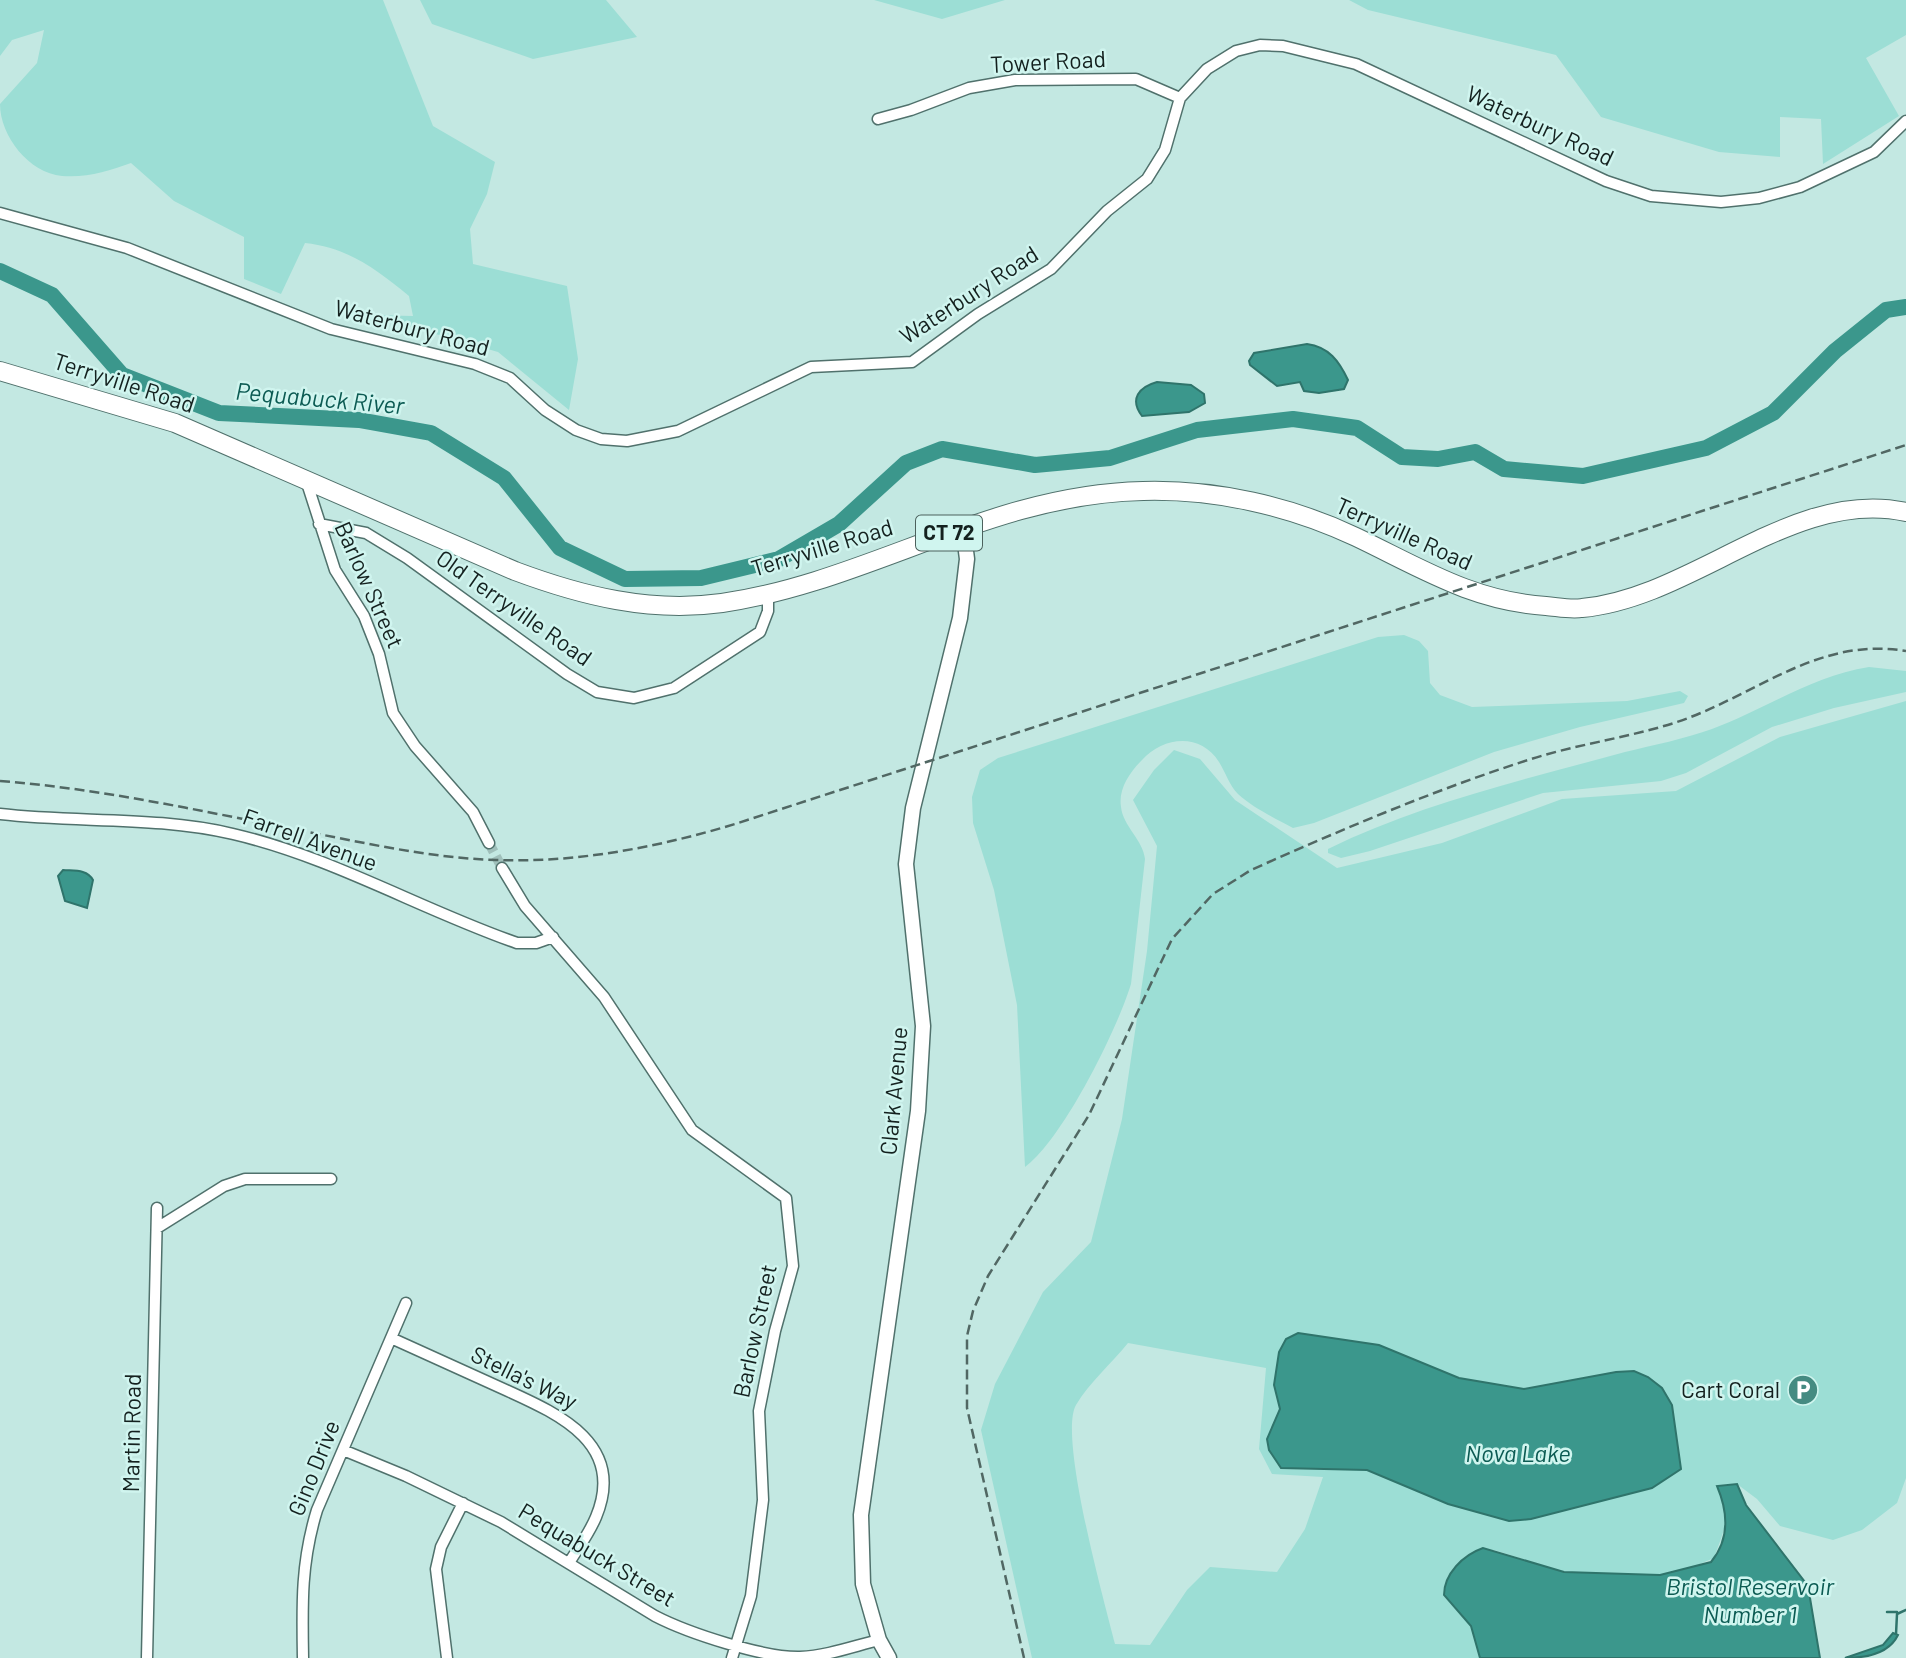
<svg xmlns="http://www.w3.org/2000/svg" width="1906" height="1658" font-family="Barlow,sans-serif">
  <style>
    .green { fill: #9cded5; fill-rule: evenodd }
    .water { fill: #3b978c; stroke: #2f746b; stroke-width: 2 }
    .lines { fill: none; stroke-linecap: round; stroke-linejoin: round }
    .stream { stroke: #2f746b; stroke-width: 2.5 }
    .river { stroke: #3b978c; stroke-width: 16 }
    .minor-tunnel { stroke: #a0c0bb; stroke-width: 10; stroke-dasharray: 10 5; stroke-linecap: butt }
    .minor-casing { stroke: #50716c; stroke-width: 13 }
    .secondary-casing { stroke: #50716c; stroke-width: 17 }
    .trunk-casing { stroke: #50716c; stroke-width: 20 }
    .minor { stroke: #fff; stroke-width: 10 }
    .secondary { stroke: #fff; stroke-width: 14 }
    .trunk { stroke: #fff; stroke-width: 18 }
    .rail { stroke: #516763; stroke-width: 2.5; stroke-dasharray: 10 5; stroke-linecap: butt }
    .labels { text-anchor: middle; stroke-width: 5; stroke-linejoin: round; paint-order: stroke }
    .shield { fill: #d0f5ef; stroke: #4c615d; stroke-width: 2 }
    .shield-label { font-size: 21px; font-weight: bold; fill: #14211f }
    .street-label { font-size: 23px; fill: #14211f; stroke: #d0f5ef }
    .poi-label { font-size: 23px; fill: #14211f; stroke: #d0f5ef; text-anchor: end }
    .water-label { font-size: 24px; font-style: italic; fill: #0c5b53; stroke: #d0f5ef }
  </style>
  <rect width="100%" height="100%" fill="#c3e8e2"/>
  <!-- green -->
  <path class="green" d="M 0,0 L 383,0 L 433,126 L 495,162 L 487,194 L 470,229 L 473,264 L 567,286 L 578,359 L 569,410 L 498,352 L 370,315 L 413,316 L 409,296 C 376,269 349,248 305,243 L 281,294 L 244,279 L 244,237 L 174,201 L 131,163 C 109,171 87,178 62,176 C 29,173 0,136 0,104 L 37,63 L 44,30 L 12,40 L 0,56 Z
    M 420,0 L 606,0 L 637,37 L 533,59 L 432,24 Z
    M 874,0 L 1005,0 L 942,19 Z
    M 1349,0 L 1906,0 L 1906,35 L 1866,58 L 1899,116 L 1823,164 L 1821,119 L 1780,117 L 1780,157 L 1719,152 L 1601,117 L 1556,55 L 1368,10 Z
    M 1404,635 L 1419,641 L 1428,651 L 1430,683 L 1440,695 L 1472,707 L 1627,701 L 1680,691 L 1688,696 L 1684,703 L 1580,727 L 1494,752 L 1314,823 L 1293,828 C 1275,818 1253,808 1238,794 C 1229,785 1226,773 1219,762 C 1200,732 1163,737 1142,760 C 1130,772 1118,789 1121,807 C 1123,826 1143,840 1145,859 L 1131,984 C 1117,1030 1063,1139 1025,1167 L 1017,1005 L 994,890 L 973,823 L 972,797 L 980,770 L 998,758 L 1378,637 Z
    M 1869,667 L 1906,671 L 1906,692 L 1834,708 L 1772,727 L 1686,773 L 1661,781 L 1543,793 L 1370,851 L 1341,858 L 1328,853 L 1328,849 C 1419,804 1527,779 1625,752 C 1654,745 1684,739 1712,729 C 1766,709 1812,676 1869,667 Z
    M 1906,701 L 1906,1478 L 1897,1503 L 1862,1530 L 1833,1540 L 1780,1526 L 1757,1499 L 1737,1484 L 1718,1486 C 1729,1523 1727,1522 1714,1558 L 1688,1569 L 1660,1575 L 1564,1572 L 1494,1550 L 1473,1552 L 1452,1570 L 1444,1595 L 1471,1626 L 1480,1658 L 1032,1658 L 981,1430 L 995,1384 L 1043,1292 L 1091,1242 L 1122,1119 L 1147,951 L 1157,846 L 1133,800 L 1154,770 L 1174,750 L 1200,759 L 1235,800 L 1337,868 L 1442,843 L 1562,799 L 1676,791 L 1780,737 ZM 1128,1343 L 1266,1368 L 1259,1449 L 1272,1474 L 1323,1477 L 1305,1529 L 1277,1572 L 1210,1567 L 1187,1590 L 1150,1645 L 1115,1644 C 1105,1604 1058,1436 1076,1405 C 1089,1383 1112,1363 1128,1343 Z"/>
  <!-- water -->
  <path class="water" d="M 1307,344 C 1329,347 1339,361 1348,380 L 1344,389 L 1319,393 L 1304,391 L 1300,382 L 1277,386 L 1250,365 L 1249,361 L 1254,353 Z
    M 1157,382 L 1191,385 L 1204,394 L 1205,403 L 1189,412 L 1142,416 C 1129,399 1139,387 1157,382 Z
    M 63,870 C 74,871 87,869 93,880 L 87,908 L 65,901 L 58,876 Z
    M 1298,1333 L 1379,1345 L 1459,1378 L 1524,1389 L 1616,1372 L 1634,1371 L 1648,1377 L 1662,1388 L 1672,1405 L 1681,1469 L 1652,1488 L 1531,1519 L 1509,1521 L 1448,1504 L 1367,1470 L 1281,1468 L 1269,1450 L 1267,1439 L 1280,1409 L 1274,1385 L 1279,1352 L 1286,1339 Z
    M 1737,1484 L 1746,1505 L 1808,1586 L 1820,1658 L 1480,1658 L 1471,1626 L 1444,1595 C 1444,1574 1463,1555 1483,1548 L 1564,1572 L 1660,1575 L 1711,1562 C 1730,1539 1728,1512 1717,1486 Z
    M 1893,1633 L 1898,1635 C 1889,1654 1864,1658 1845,1658 L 1883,1645 Z"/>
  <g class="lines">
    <!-- stream -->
    <path class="stream" d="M 1887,1612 L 1897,1612
      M 1896,1634 L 1897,1614 L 1906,1610"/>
    <!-- river -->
    <path class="river" d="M 0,271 L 52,295 L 122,375 L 219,413 L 359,420 L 431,433 L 504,478 L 560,548 L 625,579 L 701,578 L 779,559 L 839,524 L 906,463 L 942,449 L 1035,465 L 1110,458 L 1197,430 L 1293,419 L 1357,428 L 1402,457 L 1438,459 L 1475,452 L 1504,469 L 1583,476 L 1706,448 L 1773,413 L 1835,351 L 1886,310 L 1906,307"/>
    <!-- minor-tunnel -->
    <path class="minor-tunnel" d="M 489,843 L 502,868"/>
    <!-- minor casing -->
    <g class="minor-casing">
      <path id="minor" d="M 878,119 L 911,110 L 969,88 L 1015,80 L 1136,79 L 1180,98
        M 0,213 L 127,248 L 331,329 L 475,364 L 510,378 L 545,410 L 576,430 L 601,439 L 627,441 L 678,431 L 811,367 L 912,362 L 978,314 L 1051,269 L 1107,211 L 1147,179 L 1165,150 L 1180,98 L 1207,69 L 1236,51 L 1260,45 L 1283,46 L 1356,64 L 1606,181 L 1651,196 L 1721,202 L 1759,198 L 1800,187 L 1874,152 L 1906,121
        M 306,480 L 335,570 L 364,616 L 379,654 L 393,713 L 415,746 L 473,812 L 489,843
        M 319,524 L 366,533 L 407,558 L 567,674 L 597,692 L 634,698 L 674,688 L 760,632 L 768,611 L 768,593
        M 0,814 C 78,823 156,816 233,834 C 332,857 422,910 517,943 L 536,943 L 553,937
        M 502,868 L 525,906 L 604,997 L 692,1130 L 786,1198 L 793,1266 L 775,1331 L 759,1411 L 763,1500 L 751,1596 L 732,1658
        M 157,1228 L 224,1186 L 245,1179 L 331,1179
        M 391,1338 C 430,1356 469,1373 508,1391 C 561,1415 626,1445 596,1517 C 589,1534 578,1548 569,1563
        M 343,1450 L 406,1476 L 501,1522 L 655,1616 C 688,1633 764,1658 800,1657 C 827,1656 854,1646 879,1640
        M 147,1658 L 157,1208
        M 303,1658 C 302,1604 301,1562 317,1510 L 406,1303
        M 447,1658 L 436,1569 L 441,1547 L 463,1503"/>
    </g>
    <!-- secondary casing -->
    <g class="secondary-casing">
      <path id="secondary" d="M 889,1658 L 879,1640 L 863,1584 L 861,1515 L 918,1111 L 923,1026 L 906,864 L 913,808 L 960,618 L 967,559 L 963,528"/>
    </g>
    <!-- trunk casing -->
    <g class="trunk-casing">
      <path id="trunk" d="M 0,371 L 175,423 L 515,571 C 582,596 650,613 722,603 C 868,582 990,494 1143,491 C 1215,489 1291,506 1356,537 C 1421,568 1472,601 1546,606 C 1558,607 1571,610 1582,608 C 1693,598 1794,487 1906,512"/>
    </g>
    <!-- minor -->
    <use href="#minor" class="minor"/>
    <!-- secondary -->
    <use href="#secondary" class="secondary"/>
    <!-- trunk -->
    <use href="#trunk" class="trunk"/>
    <!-- rail -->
    <path class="rail" d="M 0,781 C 104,789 206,812 308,832 C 370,844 432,858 496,860 C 577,863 659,847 735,824 L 1906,445
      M 1024,1658 L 967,1408 L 967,1336 L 973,1311 L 988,1276 L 1089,1115 L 1172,939 L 1213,894 L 1251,870 C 1341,830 1434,790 1528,760 C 1577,744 1628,738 1677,722 C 1755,696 1818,636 1906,651"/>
  </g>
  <!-- icons -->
  <defs>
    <g id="parking-disc" transform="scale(1.575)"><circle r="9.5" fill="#458b82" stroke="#d0f5ef"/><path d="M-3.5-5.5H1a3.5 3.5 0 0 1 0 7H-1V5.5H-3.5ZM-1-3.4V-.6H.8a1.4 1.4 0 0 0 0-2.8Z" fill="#fff"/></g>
  </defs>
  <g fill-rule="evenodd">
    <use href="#parking-disc" x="1803" y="1390"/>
  </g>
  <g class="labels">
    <!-- shield labels -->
    <rect class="shield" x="916" y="515.5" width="66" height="35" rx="5"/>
    <g class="shield-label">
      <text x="949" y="540">CT 72</text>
    </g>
    <!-- street labels -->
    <g class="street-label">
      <text transform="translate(1048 62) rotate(-3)" y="8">Tower Road</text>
      <text transform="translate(1540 126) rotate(25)" y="8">Waterbury Road</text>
      <text transform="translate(969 295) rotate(-33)" y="8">Waterbury Road</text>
      <text transform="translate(412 328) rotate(15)" y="8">Waterbury Road</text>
      <text transform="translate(124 383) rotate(18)" y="8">Terryville Road</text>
      <text transform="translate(1404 534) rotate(24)" y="8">Terryville Road</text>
      <text transform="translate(822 548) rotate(-17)" y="8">Terryville Road</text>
      <text transform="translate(369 585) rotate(66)" y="8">Barlow Street</text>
      <text transform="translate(514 608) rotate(35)" y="8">Old Terryville Road</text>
      <text transform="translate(310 840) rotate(20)" y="8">Farrell Avenue</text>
      <text transform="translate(894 1091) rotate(-85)" y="8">Clark Avenue</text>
      <text transform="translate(755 1331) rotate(-78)" y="8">Barlow Street</text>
      <text transform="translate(524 1378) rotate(26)" y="8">Stella's Way</text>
      <text transform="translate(132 1433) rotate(-89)" y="8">Martin Road</text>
      <text transform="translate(314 1468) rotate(-68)" y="8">Gino Drive</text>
      <text transform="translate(597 1555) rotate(31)" y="8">Pequabuck Street</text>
    </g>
    <!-- poi labels -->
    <g class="poi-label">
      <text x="1780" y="1398">Cart Coral</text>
    </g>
    <!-- water labels -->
    <g class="water-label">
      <text transform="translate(320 399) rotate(5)" y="8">Pequabuck River</text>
      <text x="1518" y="1462">Nova Lake</text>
      <text x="1750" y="1595">Bristol Reservoir<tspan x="1750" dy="28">Number 1</tspan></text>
    </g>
  </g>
</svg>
